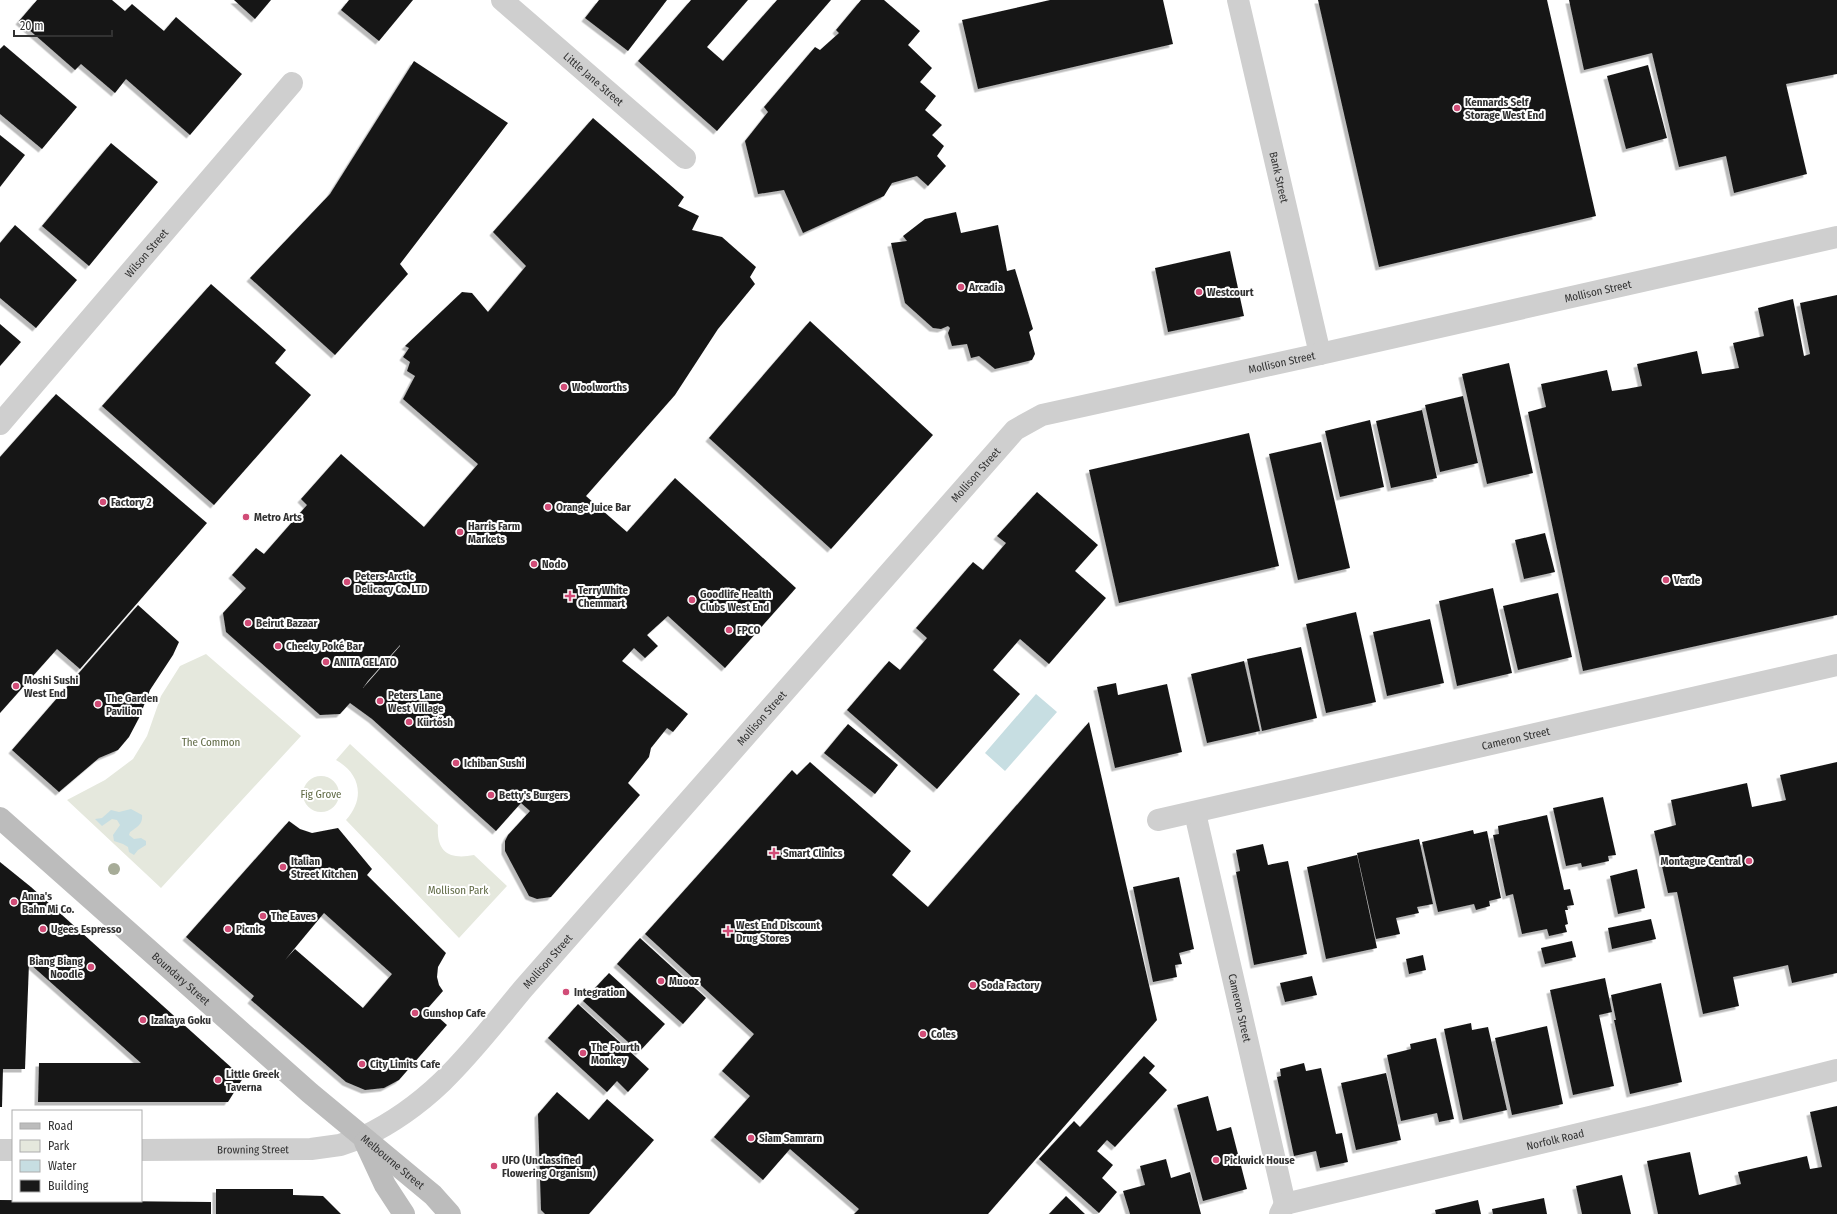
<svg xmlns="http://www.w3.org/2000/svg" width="1837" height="1214" font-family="'Fira Sans Condensed',sans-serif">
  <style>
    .green { fill: #e5e8dd }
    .water { fill: #c7dee2 }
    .building { fill: #191919; fill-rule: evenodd; filter: url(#shadow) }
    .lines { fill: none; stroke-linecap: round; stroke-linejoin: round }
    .minor { stroke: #cfcfcf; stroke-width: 22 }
    .tertiary { stroke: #cfcfcf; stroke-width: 22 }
    .secondary { stroke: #bcbcbc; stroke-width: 22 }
    .tree { fill: #a7ac98 }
    .poi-dot { fill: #d14c77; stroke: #fff; stroke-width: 1.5 }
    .labels { text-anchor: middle; stroke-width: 4; stroke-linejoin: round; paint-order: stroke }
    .street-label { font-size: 11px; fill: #323232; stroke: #fff }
    .poi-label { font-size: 11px; font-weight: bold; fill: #323232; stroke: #fff; text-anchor: start }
    .park-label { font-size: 11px; fill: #5f6944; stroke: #fff }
  </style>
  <defs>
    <filter id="shadow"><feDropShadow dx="-3.5" dy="3.5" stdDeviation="0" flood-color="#0004"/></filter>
  </defs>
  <rect width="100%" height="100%" fill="#fff"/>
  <!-- green -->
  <path class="green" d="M 206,654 L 301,736 L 161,888 L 67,800 L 105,780 L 133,759 L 147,736 L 161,696 L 180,666 Z
    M 350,744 L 438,825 C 436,852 449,860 474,855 L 507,886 L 459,938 L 346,820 C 365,799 361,774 336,760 Z
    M303 794a18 18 0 1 1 36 0a18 18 0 1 1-36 0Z"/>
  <!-- water -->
  <path class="water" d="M 1036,694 L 1057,712 L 1005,771 L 985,753 Z
    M 131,809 L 142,815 C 143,824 137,827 130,832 L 129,835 L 134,839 L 141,838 L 146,841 L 146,845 L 138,850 L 134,855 L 129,852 L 128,847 L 123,844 L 114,841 L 113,835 L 120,825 L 117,820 L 112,819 L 102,826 L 95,819 L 102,818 L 111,810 L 119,812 Z"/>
  <!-- building -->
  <path class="building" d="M 37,0 L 112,0 L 125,11 L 132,4 L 164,31 L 176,17 L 242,74 L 190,135 L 126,79 L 115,93 L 81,64 L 75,70 L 19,21 Z
    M 234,0 L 271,0 L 255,19 Z
    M 349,0 L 413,0 L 379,41 L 341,10 Z
    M 599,0 L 667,0 L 628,51 L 585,18 Z
    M 691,0 L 748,0 L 707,47 L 723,61 L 777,0 L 831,0 L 717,131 L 638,61 Z
    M 861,0 L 884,0 L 920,31 L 908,45 L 932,68 L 920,82 L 936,96 L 925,110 L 942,125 L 932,135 L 944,146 L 937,156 L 946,166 L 928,186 L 917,176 L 892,183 L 884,196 L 803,233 L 784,190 L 758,194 L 745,141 L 768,112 L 764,107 L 815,47 L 820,50 L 839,33 L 836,30 Z
    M 1050,0 L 1163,0 L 1173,44 L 978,89 L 962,20 Z
    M 1318,0 L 1547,0 L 1596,216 L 1379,267 Z
    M 1569,0 L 1837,0 L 1837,74 L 1786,84 L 1807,174 L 1734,193 L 1726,156 L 1679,167 L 1652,53 L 1584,70 Z
    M 4,45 L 77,107 L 42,149 L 0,114 L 0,49 Z
    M 414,61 L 508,123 L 400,264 L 408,274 L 335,355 L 250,278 L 330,194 Z
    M 1648,65 L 1667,138 L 1626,149 L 1607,76 Z
    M 593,118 L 684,197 L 678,206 L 699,216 L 692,230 L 722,237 L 756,267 L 750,277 L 755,284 L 718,329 L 675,395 L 586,496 L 627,532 L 675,478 L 796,588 L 725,668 L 668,616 L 647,635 L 658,646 L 645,658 L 634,648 L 622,661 L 688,714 L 673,732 L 667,728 L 651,748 L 649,757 L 628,783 L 640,795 L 551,897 L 537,899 L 529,896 L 505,851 L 505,841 L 508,835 L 530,811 L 521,803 L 496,831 L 372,719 L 350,703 L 340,714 L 320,715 L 226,632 L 223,613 L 246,588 L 232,575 L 256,548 L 264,554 L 307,505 L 301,499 L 341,454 L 424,527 L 478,464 L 403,399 L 415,376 L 407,371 L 410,362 L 403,357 L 409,348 L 405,346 L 462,292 L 472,293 L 488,312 L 526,266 L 493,232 ZM 400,645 L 400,646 L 363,688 L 368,681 Z
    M 0,135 L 25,155 L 0,187 Z
    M 111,143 L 158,182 L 89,266 L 42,226 Z
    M 956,212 L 961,233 L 998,225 L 1007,271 L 1015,269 L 1033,329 L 1029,332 L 1035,354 L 1032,360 L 995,369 L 979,356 L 971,358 L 967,344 L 952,346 L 948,333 L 950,328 L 948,326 L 941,329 L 933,328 L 905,303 L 891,243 L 907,241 L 903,236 L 925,219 Z
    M 15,225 L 77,280 L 36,328 L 0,298 L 0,243 Z
    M 1230,251 L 1244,316 L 1168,332 L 1155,268 Z
    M 211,284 L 286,350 L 275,363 L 311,395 L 214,505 L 102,406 Z
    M 1837,295 L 1837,615 L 1583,671 L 1528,412 L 1546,407 L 1541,384 L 1607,370 L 1612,391 L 1626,389 L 1642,386 L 1637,364 L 1697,351 L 1702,374 L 1739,368 L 1733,343 L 1764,336 L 1758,308 L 1793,299 L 1804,356 L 1810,354 L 1800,303 Z
    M 810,321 L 933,435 L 831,549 L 709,438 Z
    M 0,324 L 21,342 L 0,366 Z
    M 1509,363 L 1533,473 L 1487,484 L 1462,374 Z
    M 56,394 L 207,523 L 80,669 L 57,649 L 0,713 L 0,457 Z
    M 1463,396 L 1478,463 L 1440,472 L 1425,405 Z
    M 1422,410 L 1437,478 L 1391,488 L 1376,421 Z
    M 1370,420 L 1384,487 L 1340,497 L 1325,431 Z
    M 1249,433 L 1279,566 L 1119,603 L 1089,470 Z
    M 1321,442 L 1350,568 L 1298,580 L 1269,454 Z
    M 1037,492 L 1098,545 L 1075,571 L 1106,598 L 1049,664 L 1020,639 L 993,670 L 1020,694 L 937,789 L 847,710 L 889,661 L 900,670 L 927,638 L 916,628 L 973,562 L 983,570 L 1006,543 L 997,536 Z
    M 1545,533 L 1555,572 L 1524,579 L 1515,540 Z
    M 1493,588 L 1512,673 L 1457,686 L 1439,601 Z
    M 1558,593 L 1572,657 L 1518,670 L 1503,606 Z
    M 138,605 L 179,642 L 173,655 L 150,690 L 139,718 L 129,737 L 118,750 L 99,758 L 59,792 L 12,750 Z
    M 1356,612 L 1376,702 L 1326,713 L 1306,624 Z
    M 1430,619 L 1444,683 L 1387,696 L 1373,632 Z
    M 1301,647 L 1317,718 L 1262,731 L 1247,659 Z
    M 1244,661 L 1260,731 L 1207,743 L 1191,674 Z
    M 1116,683 L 1118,695 L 1167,684 L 1182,752 L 1115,768 L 1097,687 Z
    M 1089,722 L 1157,1020 L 988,1214 L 854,1214 L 859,1209 L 790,1149 L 763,1180 L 714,1137 L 750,1096 L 722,1071 L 754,1034 L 645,934 L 792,770 L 797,775 L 810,762 L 911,851 L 892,875 L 928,907 Z
    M 848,724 L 898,765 L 875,794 L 824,753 Z
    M 1837,762 L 1837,973 L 1792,983 L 1788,965 L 1733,977 L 1739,1006 L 1703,1014 L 1677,892 L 1668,893 L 1654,831 L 1676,825 L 1671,800 L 1747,783 L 1752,807 L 1786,800 L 1780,775 Z
    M 1603,797 L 1616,855 L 1608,856 L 1609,861 L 1582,867 L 1581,863 L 1566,866 L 1553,808 Z
    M 1547,815 L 1564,890 L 1570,889 L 1574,905 L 1567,906 L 1568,910 L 1565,910 L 1568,924 L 1565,925 L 1567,932 L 1549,936 L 1547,929 L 1522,934 L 1513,894 L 1506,896 L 1493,835 L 1499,834 L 1498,826 Z
    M 289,821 L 300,829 L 312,833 L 338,828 L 372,869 L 367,875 L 446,953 L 438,967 L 437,977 L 439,985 L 443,991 L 428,1008 L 447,1025 L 399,1080 L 384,1088 L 365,1090 L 346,1082 L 251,1000 L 254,996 L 186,937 ZM 324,913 L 392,974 L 363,1008 L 295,949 L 285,960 Z
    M 1473,830 L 1474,834 L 1487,831 L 1501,898 L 1489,901 L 1490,906 L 1476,910 L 1474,904 L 1438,912 L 1422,842 Z
    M 1419,839 L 1433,904 L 1417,907 L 1419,913 L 1396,918 L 1400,934 L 1376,939 L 1357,853 Z
    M 1263,844 L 1268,865 L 1288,861 L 1307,954 L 1254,965 L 1236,872 L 1240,871 L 1236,850 Z
    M 1357,855 L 1377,948 L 1326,959 L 1307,867 Z
    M 0,862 L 31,887 L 243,1078 L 228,1102 L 38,1102 L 39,1063 L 141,1063 L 29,963 L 25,1069 L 3,1069 L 2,1107 L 0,1107 Z
    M 1637,869 L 1645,908 L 1618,914 L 1610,876 Z
    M 1179,877 L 1194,949 L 1179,953 L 1182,964 L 1175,965 L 1177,977 L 1153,982 L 1133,887 Z
    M 1651,919 L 1656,939 L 1612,949 L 1608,928 Z
    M 640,938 L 706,998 L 683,1024 L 617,964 Z
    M 1572,941 L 1576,957 L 1545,964 L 1541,948 Z
    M 1423,955 L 1426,970 L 1409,974 L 1406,959 Z
    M 609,973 L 665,1024 L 639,1052 L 583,1001 Z
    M 1312,976 L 1317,995 L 1285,1002 L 1280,983 Z
    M 1605,978 L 1612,1012 L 1599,1015 L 1614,1086 L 1573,1095 L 1550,990 Z
    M 1661,983 L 1682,1082 L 1630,1094 L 1614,1020 L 1616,1020 L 1611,995 Z
    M 578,1004 L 649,1069 L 628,1092 L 617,1081 L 607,1092 L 548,1038 Z
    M 1471,1023 L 1472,1030 L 1488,1027 L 1507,1110 L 1463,1120 L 1444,1029 Z
    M 1547,1026 L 1563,1104 L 1512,1115 L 1495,1038 Z
    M 1436,1038 L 1454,1119 L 1439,1122 L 1437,1113 L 1401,1121 L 1387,1055 L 1411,1049 L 1410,1044 Z
    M 1144,1056 L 1155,1066 L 1149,1073 L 1167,1090 L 1115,1147 L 1107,1140 L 1097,1151 L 1113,1165 L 1102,1178 L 1117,1192 L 1099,1213 L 1039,1159 L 1074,1121 L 1080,1127 Z
    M 1304,1063 L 1306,1071 L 1321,1068 L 1336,1134 L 1342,1133 L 1348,1162 L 1320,1168 L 1316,1151 L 1294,1156 L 1277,1077 L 1281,1076 L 1280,1069 Z
    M 1386,1073 L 1401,1140 L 1356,1150 L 1341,1083 Z
    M 557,1092 L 589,1120 L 607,1099 L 654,1140 L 589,1214 L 545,1214 L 541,1210 L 538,1114 Z
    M 1208,1096 L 1217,1131 L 1231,1127 L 1247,1189 L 1203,1201 L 1177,1105 Z
    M 1837,1106 L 1837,1214 L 1658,1214 L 1647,1161 L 1690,1152 L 1699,1195 L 1741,1184 L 1738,1172 L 1807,1156 L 1810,1169 L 1822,1167 L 1810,1112 Z
    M 1166,1159 L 1171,1178 L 1190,1172 L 1201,1214 L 1130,1214 L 1123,1191 L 1145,1185 L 1140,1166 Z
    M 1622,1175 L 1631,1214 L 1582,1214 L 1576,1186 Z
    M 216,1189 L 293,1189 L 293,1195 L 323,1196 L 341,1214 L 216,1214 Z
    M 1066,1196 L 1085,1214 L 1049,1214 Z
    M 1544,1198 L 1547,1214 L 1493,1214 L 1492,1209 Z
    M 0,1200 L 211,1202 L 211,1214 L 0,1214 Z
    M 1478,1200 L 1481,1214 L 1436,1214 L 1435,1210 Z"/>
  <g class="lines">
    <!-- minor -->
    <g class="minor">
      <path id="s1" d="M 502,0 L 685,158"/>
      <path id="s2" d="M 1238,0 L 1320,354"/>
      <path id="s3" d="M 0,424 L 292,83"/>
      <path id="s4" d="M 1195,813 L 1285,1204"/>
      <path id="s5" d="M 1158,820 L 1837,665"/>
      <path d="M 0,1150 L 13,1150"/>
      <path id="s6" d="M 141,1150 L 311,1149 L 340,1145 L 363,1137"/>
      <path id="s7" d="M 1280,1214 L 1285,1204 L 1654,1116 L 1837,1070"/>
    </g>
    <!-- tertiary -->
    <path class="tertiary" id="s8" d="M 363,1137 C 436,1102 473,1049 523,989 L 1015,430 L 1042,415 L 1320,354 L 1837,237"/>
    <!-- secondary -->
    <g class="secondary">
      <path id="s9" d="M 0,818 L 310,1093 L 433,1195 L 450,1214"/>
      <path d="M 365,1142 L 385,1185 L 404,1214"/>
    </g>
  </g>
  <!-- trees -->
  <circle class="tree" cx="114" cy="869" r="6"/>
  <!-- markers -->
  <g class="poi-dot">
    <circle cx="1457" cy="108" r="4"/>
    <circle cx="961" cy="287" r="4"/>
    <circle cx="1199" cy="292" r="4"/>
    <circle cx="564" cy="387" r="4"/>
    <circle cx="103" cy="502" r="4"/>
    <circle cx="548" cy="507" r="4"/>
    <circle cx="246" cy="517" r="4"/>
    <circle cx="460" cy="532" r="4"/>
    <circle cx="534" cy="564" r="4"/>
    <circle cx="1666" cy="580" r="4"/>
    <circle cx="347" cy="582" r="4"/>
    <path d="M568 590h4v4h4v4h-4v4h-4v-4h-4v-4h4z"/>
    <circle cx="692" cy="600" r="4"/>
    <circle cx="248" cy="623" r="4"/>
    <circle cx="729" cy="630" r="4"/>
    <circle cx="278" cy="646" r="4"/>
    <circle cx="326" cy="662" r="4"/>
    <circle cx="16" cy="686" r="4"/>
    <circle cx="380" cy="701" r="4"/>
    <circle cx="98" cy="704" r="4"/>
    <circle cx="409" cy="722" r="4"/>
    <circle cx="456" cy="763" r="4"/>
    <circle cx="491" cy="795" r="4"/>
    <path d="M772 847h4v4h4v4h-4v4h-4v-4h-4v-4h4z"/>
    <circle cx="1749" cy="861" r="4"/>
    <circle cx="283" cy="867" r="4"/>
    <circle cx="14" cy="902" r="4"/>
    <circle cx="263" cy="916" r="4"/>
    <circle cx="43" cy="929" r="4"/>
    <circle cx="228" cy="929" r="4"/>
    <path d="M726 925h4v4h4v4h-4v4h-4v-4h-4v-4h4z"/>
    <circle cx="91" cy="967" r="4"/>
    <circle cx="661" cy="981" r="4"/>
    <circle cx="973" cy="985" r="4"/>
    <circle cx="566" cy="992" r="4"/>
    <circle cx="415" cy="1013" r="4"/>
    <circle cx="143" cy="1020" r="4"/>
    <circle cx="923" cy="1034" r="4"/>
    <circle cx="583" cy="1053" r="4"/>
    <circle cx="362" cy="1064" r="4"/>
    <circle cx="218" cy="1080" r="4"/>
    <circle cx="751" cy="1138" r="4"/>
    <circle cx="1216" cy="1160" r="4"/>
    <circle cx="494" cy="1166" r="4"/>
  </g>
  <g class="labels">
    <!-- street labels -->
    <g class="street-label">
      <text dy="4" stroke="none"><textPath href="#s1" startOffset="121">Little Jane Street</textPath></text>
      <text dy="4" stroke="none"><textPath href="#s2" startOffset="182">Bank Street</textPath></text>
      <text dy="4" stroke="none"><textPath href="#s3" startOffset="225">Wilson Street</textPath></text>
      <text dy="4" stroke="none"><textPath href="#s8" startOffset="1565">Mollison Street</textPath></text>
      <text dy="4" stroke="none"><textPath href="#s8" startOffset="1241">Mollison Street</textPath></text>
      <text dy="4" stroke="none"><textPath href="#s8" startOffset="905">Mollison Street</textPath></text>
      <text dy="4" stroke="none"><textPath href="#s8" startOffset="581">Mollison Street</textPath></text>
      <text dy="4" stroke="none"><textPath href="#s5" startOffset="367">Cameron Street</textPath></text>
      <text dy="4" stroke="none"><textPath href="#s8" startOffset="257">Mollison Street</textPath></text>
      <text dy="4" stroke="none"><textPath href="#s9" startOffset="242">Boundary Street</textPath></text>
      <text dy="4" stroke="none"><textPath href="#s4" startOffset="200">Cameron Street</textPath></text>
      <text dy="4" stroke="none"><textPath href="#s7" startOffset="289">Norfolk Road</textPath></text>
      <text dy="4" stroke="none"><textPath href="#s6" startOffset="112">Browning Street</textPath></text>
      <text dy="4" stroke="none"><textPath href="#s9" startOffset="522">Melbourne Street</textPath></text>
    </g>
    <!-- poi labels -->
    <g class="poi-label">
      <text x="1465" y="106">Kennards Self<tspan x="1465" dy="13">Storage West End</tspan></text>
      <text x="969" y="291">Arcadia</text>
      <text x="1207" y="296">Westcourt</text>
      <text x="572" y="391">Woolworths</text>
      <text x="111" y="506">Factory 2</text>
      <text x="556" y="511">Orange Juice Bar</text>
      <text x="254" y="521">Metro Arts</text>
      <text x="468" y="530">Harris Farm<tspan x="468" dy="13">Markets</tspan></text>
      <text x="542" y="568">Nodo</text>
      <text x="355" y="580">Peters-Arctic<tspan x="355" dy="13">Delicacy Co. LTD</tspan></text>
      <text x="1674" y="584">Verde</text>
      <text x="578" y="594">TerryWhite<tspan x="578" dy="13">Chemmart</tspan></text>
      <text x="700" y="598">Goodlife Health<tspan x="700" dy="13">Clubs West End</tspan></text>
      <text x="256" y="627">Beirut Bazaar</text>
      <text x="737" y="634">FPCO</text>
      <text x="286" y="650">Cheeky Poké Bar</text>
      <text x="334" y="666">ANITA GELATO</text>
      <text x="24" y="684">Moshi Sushi<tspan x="24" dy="13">West End</tspan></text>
      <text x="388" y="699">Peters Lane<tspan x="388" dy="13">West Village</tspan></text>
      <text x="106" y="702">The Garden<tspan x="106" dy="13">Pavilion</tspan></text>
      <text x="417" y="726">Kürtősh</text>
      <text x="464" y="767">Ichiban Sushi</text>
      <text x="499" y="799">Betty's Burgers</text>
      <text x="783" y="857">Smart Clinics</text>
      <text x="291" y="865">Italian<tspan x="291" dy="13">Street Kitchen</tspan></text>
      <text x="1741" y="865" text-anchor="end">Montague Central</text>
      <text x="22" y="900">Anna's<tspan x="22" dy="13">Bahn Mi Co.</tspan></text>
      <text x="271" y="920">The Eaves</text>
      <text x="736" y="929">West End Discount<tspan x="736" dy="13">Drug Stores</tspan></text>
      <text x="51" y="933">Ugees Espresso</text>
      <text x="236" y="933">Picnic</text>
      <text x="83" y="965" text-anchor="end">Biang Biang<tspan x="83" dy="13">Noodle</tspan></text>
      <text x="669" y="985">Muooz</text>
      <text x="981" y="989">Soda Factory</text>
      <text x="574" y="996">Integration</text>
      <text x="423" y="1017">Gunshop Cafe</text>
      <text x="151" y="1024">Izakaya Goku</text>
      <text x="931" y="1038">Coles</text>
      <text x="591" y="1051">The Fourth<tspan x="591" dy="13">Monkey</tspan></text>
      <text x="370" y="1068">City Limits Cafe</text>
      <text x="226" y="1078">Little Greek<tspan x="226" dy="13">Taverna</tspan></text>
      <text x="759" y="1142">Siam Samrarn</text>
      <text x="502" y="1164">UFO (Unclassified<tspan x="502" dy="13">Flowering Organism)</tspan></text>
      <text x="1224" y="1164">Pickwick House</text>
    </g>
    <!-- park labels -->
    <g class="park-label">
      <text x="211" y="746">The Common</text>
      <text x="321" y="798">Fig Grove</text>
      <text x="458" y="894">Mollison Park</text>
    </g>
  </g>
  <!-- legend -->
  <rect x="12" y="1110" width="130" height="92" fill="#ffffff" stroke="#adadad"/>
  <rect x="20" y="1123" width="20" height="6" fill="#bcbcbc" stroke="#adadad"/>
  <text x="48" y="1130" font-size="12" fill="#323232">Road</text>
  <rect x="20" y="1140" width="20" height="12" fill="#e5e8dd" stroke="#adadad"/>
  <text x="48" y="1150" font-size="12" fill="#323232">Park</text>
  <rect x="20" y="1160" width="20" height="12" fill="#c7dee2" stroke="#adadad"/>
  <text x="48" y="1170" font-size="12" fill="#323232">Water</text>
  <rect x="20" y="1180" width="20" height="12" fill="#191919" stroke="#adadad"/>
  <text x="48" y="1190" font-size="12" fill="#323232">Building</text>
  <!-- scale -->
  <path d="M14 30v6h98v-6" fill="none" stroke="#323232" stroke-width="2"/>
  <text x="20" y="30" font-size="12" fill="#323232" stroke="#ffffff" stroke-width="3" paint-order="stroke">20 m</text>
</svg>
